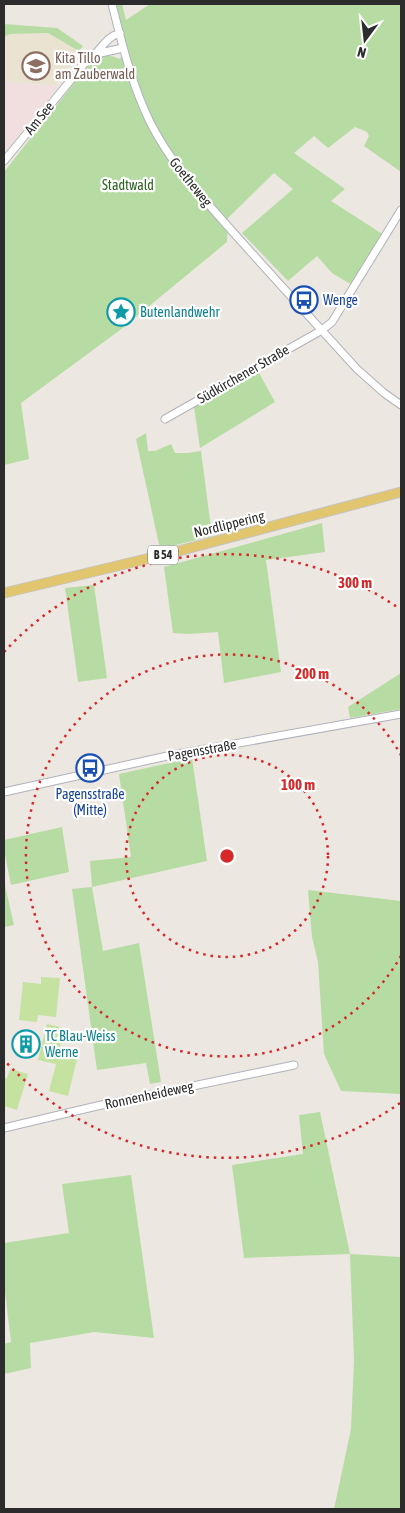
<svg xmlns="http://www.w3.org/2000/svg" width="405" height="1513" font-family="'Asap Condensed',sans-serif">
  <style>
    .education { fill: #ebe3d2 }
    .medical { fill: #f1dfe0 }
    .green { fill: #b7dca3 }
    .pitch { fill: #c6e2a0 }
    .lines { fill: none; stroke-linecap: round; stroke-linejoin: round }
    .minor-casing { stroke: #b0b2bb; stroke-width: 9 }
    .major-casing { stroke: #c4c4c4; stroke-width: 11 }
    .minor { stroke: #fff; stroke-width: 7 }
    .major { stroke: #e2c66f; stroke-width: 9 }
    .ring { fill: none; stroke: #d62828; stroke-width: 2.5; stroke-dasharray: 2.5 5 }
    .labels { text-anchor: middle; stroke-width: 4.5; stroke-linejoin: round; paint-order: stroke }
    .shield { fill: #fff; stroke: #6b6b6b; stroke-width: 1 }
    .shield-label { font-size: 12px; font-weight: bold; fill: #2c2c2c }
    .education-label { font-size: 14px; fill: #785e54; stroke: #fff; text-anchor: start }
    .street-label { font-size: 14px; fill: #2c2c2c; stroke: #fff }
    .park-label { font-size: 14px; fill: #306223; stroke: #fff }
    .transit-label { font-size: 14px; fill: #164399; stroke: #fff; text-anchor: start }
    .culture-label { font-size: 14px; fill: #0d838f; stroke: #fff; text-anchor: start }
    .centre { fill: #d62828; stroke: #fff; stroke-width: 2.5 }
    .ring-label { font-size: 15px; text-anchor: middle; font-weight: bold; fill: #d62828; stroke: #fff; stroke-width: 4.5; stroke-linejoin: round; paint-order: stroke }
  </style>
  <rect width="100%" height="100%" fill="#ece7e0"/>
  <!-- education -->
  <path class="education" d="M 49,33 L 79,51 L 55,86 L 4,81 L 4,37 L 10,34 Z"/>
  <!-- medical -->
  <path class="medical" d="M 4,81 L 58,87 L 4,153 Z"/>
  <!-- green -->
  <path class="green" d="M 116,4 L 122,4 L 126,20 L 150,4 L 401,4 L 401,172 L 364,146 L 369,136 L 367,132 L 355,127 L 328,148 L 314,136 L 294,153 L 345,189 L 331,201 L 384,235 L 352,285 L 332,273 L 317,256 L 288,281 L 242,233 L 293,189 L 274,173 L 228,218 L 227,242 L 120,330 L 21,403 L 29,459 L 4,465 L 4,172 L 82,73 C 93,61 103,50 119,59 L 128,52 Z
    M 4,24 L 57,28 L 83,46 L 79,51 L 48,33 L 10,34 L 4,37 Z
    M 258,371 L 275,402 L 200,448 L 194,407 Z
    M 146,433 L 148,451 L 155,451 L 171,444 L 175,453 L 188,453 L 201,451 L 212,536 L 160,549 L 136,439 Z
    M 322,523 L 325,552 L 266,560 L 281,672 L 224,683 L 218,632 L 188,634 L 173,633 L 164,567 Z
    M 94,585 L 107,678 L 78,682 L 65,588 Z
    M 401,673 L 401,709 L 350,718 L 348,707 Z
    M 192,758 L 207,861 L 92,887 L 103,951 L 139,943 L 161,1082 L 150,1084 L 146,1063 L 97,1070 L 72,889 L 92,887 L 90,861 L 131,857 L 119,774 Z
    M 62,827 L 69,872 L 11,885 L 4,850 L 4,840 Z
    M 4,881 L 14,925 L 4,927 Z
    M 308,890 L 401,901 L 401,1094 L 341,1091 L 324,1054 L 318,962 L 312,937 Z
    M 320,1112 L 350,1254 L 401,1257 L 401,1509 L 334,1509 L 351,1429 L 354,1360 L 350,1254 L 244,1258 L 232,1165 L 303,1154 L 299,1115 Z
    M 131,1175 L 154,1338 L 94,1332 L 30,1343 L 31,1368 L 4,1374 L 4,1344 L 11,1342 L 4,1284 L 4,1243 L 69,1233 L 62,1184 Z"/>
  <!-- pitch -->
  <path class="pitch" d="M 41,977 L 60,978 L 56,1017 L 38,1015 L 37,1022 L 19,1020 L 23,982 L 41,984 Z
    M 47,1024 L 65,1028 L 58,1055 L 77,1059 L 68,1096 L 49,1091 L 56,1064 L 38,1060 Z
    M 10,1069 L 28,1074 L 17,1110 L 4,1106 L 4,1078 L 7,1078 Z"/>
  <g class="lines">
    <!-- minor casing -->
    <g class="minor-casing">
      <path id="minor" d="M 112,4 C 122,44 132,85 150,122 C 171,164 202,197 232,231 C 273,277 315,323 357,369 L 384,393 L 401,405
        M 96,54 L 123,48
        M 4,161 L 84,64 C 87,61 91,58 94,55 C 104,46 105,38 120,33
        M 165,419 L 322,330 L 332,322 L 401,210
        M 4,792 L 172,755 L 401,714
        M 4,1128 L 97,1106 L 294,1065"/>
    </g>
    <!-- major casing -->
    <g class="major-casing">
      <path id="major" d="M 4,593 L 171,553 L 401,492"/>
    </g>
    <!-- minor -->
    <use href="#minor" class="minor"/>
    <!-- major -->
    <use href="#major" class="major"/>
  </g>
  <!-- distance rings -->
  <g class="ring">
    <circle cx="227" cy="856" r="101"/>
    <path d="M401 956A201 201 0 1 1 401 755"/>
    <path d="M400 1103A302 302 0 0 1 4 1060M4 652A302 302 0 0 1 400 609"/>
  </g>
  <!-- icons -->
  <defs>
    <g id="school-ring" transform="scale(1.4375)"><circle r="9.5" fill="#fff" stroke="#8d6e63" stroke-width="1.5"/><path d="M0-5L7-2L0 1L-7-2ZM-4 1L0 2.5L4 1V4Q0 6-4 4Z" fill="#8d6e63"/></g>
    <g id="bus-ring" transform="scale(1.4375)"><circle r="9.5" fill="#fff" stroke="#1a4fb4" stroke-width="1.5"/><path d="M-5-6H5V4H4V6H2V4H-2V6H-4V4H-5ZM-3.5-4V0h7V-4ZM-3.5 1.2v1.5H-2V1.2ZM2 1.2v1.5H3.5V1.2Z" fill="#1a4fb4"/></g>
    <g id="sight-ring" transform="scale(1.4375)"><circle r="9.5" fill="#fff" stroke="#0f9aa8" stroke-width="1.5"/><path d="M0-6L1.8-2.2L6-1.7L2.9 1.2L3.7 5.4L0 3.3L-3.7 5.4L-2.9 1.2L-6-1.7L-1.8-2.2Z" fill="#0f9aa8"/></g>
    <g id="building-ring" transform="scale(1.4375)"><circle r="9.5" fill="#fff" stroke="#0f9aa8" stroke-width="1.5"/><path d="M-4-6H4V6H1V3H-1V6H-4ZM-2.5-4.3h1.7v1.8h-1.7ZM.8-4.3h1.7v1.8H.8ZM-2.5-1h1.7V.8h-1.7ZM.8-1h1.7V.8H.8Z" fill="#0f9aa8"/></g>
  </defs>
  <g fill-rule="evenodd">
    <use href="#school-ring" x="36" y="66"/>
    <use href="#bus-ring" x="304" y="300"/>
    <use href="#sight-ring" x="121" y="312"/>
    <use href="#bus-ring" x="90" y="768"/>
    <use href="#building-ring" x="26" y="1044"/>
  </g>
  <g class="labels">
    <!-- shield labels -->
    <rect class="shield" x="148" y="545.5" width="30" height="19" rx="4"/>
    <g class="shield-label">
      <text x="163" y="559">B 54</text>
    </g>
    <!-- education labels -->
    <g class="education-label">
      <text x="55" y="63">Kita Tillo<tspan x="55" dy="16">am Zauberwald</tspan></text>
    </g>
    <!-- street labels -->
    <g class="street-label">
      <text transform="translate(39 118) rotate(-51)" y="5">Am See</text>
      <text transform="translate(191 182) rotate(51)" y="5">Goetheweg</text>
      <text transform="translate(243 374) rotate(-30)" y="5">Südkirchener Straße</text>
      <text transform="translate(229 524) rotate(-14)" y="5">Nordlippering</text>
      <text transform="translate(202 750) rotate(-10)" y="5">Pagensstraße</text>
      <text transform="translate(149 1095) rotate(-12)" y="5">Ronnenheideweg</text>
    </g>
    <!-- park labels -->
    <g class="park-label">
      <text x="128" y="190">Stadtwald</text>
    </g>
    <!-- transit labels -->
    <g class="transit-label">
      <text x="323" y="305">Wenge</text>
      <text x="90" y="799" text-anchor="middle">Pagensstraße<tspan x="90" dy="16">(Mitte)</tspan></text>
    </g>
    <!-- culture labels -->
    <g class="culture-label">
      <text x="140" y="317">Butenlandwehr</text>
      <text x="45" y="1041">TC Blau-Weiss<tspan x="45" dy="16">Werne</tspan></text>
    </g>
  </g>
  <circle cx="227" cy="856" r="8" class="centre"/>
  <g class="ring-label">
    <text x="355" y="588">300 m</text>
    <text x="312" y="679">200 m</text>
    <text x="298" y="790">100 m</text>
  </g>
  <!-- border -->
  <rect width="405" height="1513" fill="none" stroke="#2c2c2c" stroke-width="10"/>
  <!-- north arrow -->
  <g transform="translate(365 40) rotate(195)" stroke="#ffffff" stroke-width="4" paint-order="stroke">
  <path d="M0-4L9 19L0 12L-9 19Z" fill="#2c2c2c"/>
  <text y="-8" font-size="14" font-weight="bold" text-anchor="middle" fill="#2c2c2c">N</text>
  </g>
</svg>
